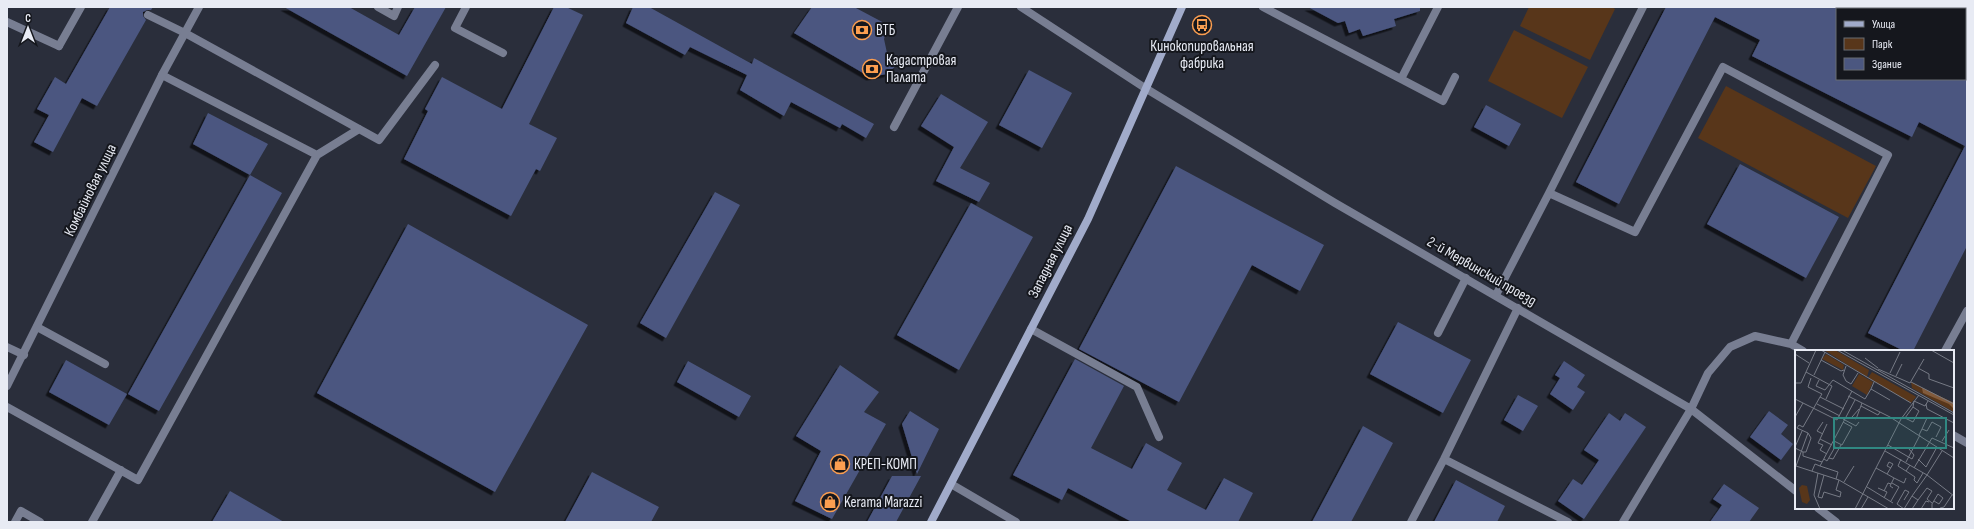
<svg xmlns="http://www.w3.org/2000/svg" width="1974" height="529" font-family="'Sofia Sans Condensed',sans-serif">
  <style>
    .green { fill: #58361a }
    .building { fill: #4b5780; filter: url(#shadow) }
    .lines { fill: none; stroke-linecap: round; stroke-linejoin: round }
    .lane { stroke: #787e92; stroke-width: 8 }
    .street { stroke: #787e92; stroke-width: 8 }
    .secondary { stroke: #a1abca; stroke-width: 8 }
    .labels { text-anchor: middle; stroke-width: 4; stroke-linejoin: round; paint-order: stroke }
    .poi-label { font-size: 15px; fill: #e8ebf4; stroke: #15171d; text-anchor: start }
    .street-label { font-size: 15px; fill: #e8ebf4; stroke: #15171d }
    .inset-road { fill: none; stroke: #767a85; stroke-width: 1 }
    .view { fill: #308882; fill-opacity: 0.15; stroke: #308882; stroke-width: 2 }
    .inset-edge { fill: none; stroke: #e8ebf4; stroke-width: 2 }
  </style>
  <defs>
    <filter id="shadow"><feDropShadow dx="-3.5" dy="3.5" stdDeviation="0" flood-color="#0009"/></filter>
  </defs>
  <rect width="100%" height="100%" fill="#2a2e3b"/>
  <!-- green -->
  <path class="green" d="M 1529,7 L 1612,7 L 1615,9 L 1590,60 L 1520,26 Z
    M 1514,30 L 1588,67 L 1562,118 L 1488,81 Z
    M 1726,86 L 1876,166 L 1848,218 L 1698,138 Z"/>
  <!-- building -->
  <path class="building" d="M 110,7 L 153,7 L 151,10 L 147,10 L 143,12 L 143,16 L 146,20 L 97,106 L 82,98 L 53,152 L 34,142 L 49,115 L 37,109 L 55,77 L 66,84 Z
    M 284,7 L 349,7 L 399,35 L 415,7 L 446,7 L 407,76 Z
    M 554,7 L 566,7 L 583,15 L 529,124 L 557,138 L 540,171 L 536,169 L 511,216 L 404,159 L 428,111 L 425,109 L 442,77 L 502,109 Z
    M 633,7 L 649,7 L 752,64 L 754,58 L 874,124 L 866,138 L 842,124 L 840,128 L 791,102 L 784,116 L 740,90 L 747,75 L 690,47 L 685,55 L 626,23 Z
    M 812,7 L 854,7 L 888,25 L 884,39 L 887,53 L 901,61 L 887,74 L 870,77 L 794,33 Z
    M 1308,7 L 1420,7 L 1420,11 L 1394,19 L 1396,26 L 1363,36 L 1360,29 L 1349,33 L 1345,21 L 1338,23 Z
    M 1666,7 L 1837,7 L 1837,79 L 1967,79 L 1967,246 L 1913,351 L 1904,351 L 1868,333 L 1965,146 L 1919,122 L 1912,137 L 1752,56 L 1760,40 L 1715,17 L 1619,204 L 1576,182 Z
    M 1029,70 L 1072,93 L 1042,148 L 999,125 Z
    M 941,94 L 988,122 L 960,168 L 990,183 L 979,202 L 936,181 L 954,147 L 921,126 Z
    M 1486,105 L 1521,124 L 1509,146 L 1474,127 Z
    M 208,113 L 268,144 L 250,175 L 193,144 Z
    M 1740,164 L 1839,217 L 1806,278 L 1707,224 Z
    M 1176,166 L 1324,245 L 1300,291 L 1252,265 L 1179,402 L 1079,349 Z
    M 250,175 L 282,193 L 159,411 L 128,394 Z
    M 715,192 L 740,205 L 666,338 L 640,323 Z
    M 971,203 L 1033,237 L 959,370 L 897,335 Z
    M 408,224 L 588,325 L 495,492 L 317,393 Z
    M 1398,322 L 1471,360 L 1443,413 L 1370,374 Z
    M 1075,359 L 1124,386 L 1091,448 L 1132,469 L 1146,443 L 1182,463 L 1167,490 L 1206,510 L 1224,478 L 1253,493 L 1238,522 L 1132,522 L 1068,488 L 1062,500 L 1013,475 Z
    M 66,360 L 127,394 L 109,425 L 49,392 Z
    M 688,361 L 751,396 L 739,417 L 677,382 Z
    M 1564,361 L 1585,375 L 1577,387 L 1585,392 L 1573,410 L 1550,394 L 1560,378 L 1555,375 Z
    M 840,365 L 879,392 L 864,412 L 886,424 L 832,519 L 795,501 L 821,451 L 796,436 Z
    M 1518,395 L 1538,406 L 1523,431 L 1504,420 Z
    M 910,411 L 939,429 L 917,474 L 902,424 Z
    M 1769,411 L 1788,425 L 1781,434 L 1793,444 L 1781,460 L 1750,437 Z
    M 1609,413 L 1620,421 L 1625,413 L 1646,427 L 1584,519 L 1558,501 L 1573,479 L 1582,485 L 1599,460 L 1584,450 Z
    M 1363,426 L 1393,443 L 1351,522 L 1312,522 Z
    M 592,472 L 659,507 L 651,522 L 565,522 Z
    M 892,476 L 921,476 L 896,522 L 867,522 Z
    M 1456,480 L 1505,506 L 1497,522 L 1434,522 Z
    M 1724,484 L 1759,508 L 1749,522 L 1710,522 L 1722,505 L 1713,499 Z
    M 230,491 L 284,522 L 212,522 Z"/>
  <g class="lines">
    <!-- lane -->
    <path class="lane" d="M 378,7 L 394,16 L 398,7
      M 466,7 L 455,28 L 503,53
      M 1263,7 L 1401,79 L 1438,7
      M 1966,7 L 1967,7
      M 148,15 L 185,33 L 379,140 L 435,65
      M 59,46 L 81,7
      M 1401,79 L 1443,101 L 1455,77
      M 1145,88 L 1335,203 L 1691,409 L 1796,491
      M 894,127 L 958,7
      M 317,155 L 359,129
      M 1549,193 L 1643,7
      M 1496,295 L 1549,193 L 1635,232 L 1723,67 L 1888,155 L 1791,344
      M 37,327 L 105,364
      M 1031,329 L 1137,387 L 1159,437
      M 1438,333 L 1466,278
      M 7,347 L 24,355
      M 1945,351 L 1967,311
      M 7,407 L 138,480 L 317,155 L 162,75
      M 1953,435 L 1967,443
      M 1444,459 L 1568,522
      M 951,484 L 1016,522
      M 1818,508 L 1836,522
      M 15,522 L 21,511 L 40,522
      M 92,522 L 121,470
      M 1411,522 L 1444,459 L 1518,308
      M 1623,522 L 1691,409 L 1708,373 L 1730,347 L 1755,336 L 1791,344 L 1803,351"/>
    <!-- street -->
    <path class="street" d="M 1021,7 L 1145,88
      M 7,22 L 59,46
      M 7,386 L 162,75 L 199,7"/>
    <!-- secondary -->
    <path class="secondary" d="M 931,522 L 1088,219 L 1182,7"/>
  </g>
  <!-- icons -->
  <defs>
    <g id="bus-ring" transform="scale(1)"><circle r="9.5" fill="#15171d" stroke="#fb9e50" stroke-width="1.5"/><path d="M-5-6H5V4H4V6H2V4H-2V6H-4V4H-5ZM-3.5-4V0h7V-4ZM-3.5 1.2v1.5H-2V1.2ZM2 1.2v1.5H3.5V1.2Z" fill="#fb9e50"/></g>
    <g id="bank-ring" transform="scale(1)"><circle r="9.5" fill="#15171d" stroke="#fb9e50" stroke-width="1.5"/><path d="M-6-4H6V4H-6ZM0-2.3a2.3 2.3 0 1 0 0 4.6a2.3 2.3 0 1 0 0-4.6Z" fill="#fb9e50"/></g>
    <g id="shop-ring" transform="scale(1)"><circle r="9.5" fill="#15171d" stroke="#fb9e50" stroke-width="1.5"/><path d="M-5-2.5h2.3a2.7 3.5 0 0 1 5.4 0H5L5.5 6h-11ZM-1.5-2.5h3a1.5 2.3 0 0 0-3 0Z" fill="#fb9e50"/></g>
  </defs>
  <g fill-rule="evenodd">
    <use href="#bus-ring" x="1202" y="25"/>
    <use href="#bank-ring" x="862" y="30"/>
    <use href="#bank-ring" x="872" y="69"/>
    <use href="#shop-ring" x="840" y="464"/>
    <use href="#shop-ring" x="830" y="502"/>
  </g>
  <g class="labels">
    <!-- poi labels -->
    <g class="poi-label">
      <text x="876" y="35">ВТБ</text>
      <text x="1202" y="51" text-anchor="middle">Кинокопировальная<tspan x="1202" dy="17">фабрика</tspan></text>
      <text x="886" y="65">Кадастровая<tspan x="886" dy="17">Палата</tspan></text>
      <text x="854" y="469">КРЕП-КОМП</text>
      <text x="844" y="507">Kerama Marazzi</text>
    </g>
    <!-- street labels -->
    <g class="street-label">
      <text transform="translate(90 190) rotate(-64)" y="5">Комбайновая улица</text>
      <text transform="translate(1050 261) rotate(-63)" y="5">Западная улица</text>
      <text transform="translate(1482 271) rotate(30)" y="5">2-й Мервинский проезд</text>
    </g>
  </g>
  <!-- overview -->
  <g transform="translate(1795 350)">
    <rect width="159" height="159" fill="#2a2e3b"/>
    <path d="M 29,0 L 40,0 L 74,20 L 72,27 ZM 31,4 L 49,15 L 48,20 L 27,9 ZM 77,22 L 120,46 L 121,47 L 116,53 L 73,28 ZM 64,24 L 78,32 L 72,45 L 57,36 ZM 116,32 L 159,53 L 159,62 L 117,38 ZM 7,135 L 12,136 L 15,150 L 12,154 L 7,152 L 4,138 Z" fill="#58361a"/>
    <path d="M 127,38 L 159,53 L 159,59 L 154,54 L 128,43 Z" fill="#825b3c"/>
    <path class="inset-road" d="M 26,0 L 116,53M 42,0 L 159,65M 47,0 L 159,63M 136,0 L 159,13M 0,4 L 14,13M 70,8 L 83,18M 26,10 L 46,21 L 49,20M 51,16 L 48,25 L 51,31 L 56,34 L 63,23M 123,18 L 134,24 L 134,29 L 159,38M 83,19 L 115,33M 11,22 L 37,36 L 31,49M 95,23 L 105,2M 19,25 L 30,2M 101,26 L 107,14M 16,28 L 13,37 L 27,44 L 25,47M 24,30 L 21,36 L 30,40 L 38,30 L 70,49 L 76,39M 79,32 L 76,39 L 95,50M 116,32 L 159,54M 0,33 L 6,33 L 21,0M 115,33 L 129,9M 53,46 L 95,67 L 159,108M 0,49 L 42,70 L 57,41M 22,54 L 45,66M 131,54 L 132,59 L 159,73M 66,56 L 83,65 L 85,62M 118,57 L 110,68 L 118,72 L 124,61 L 118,57 L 119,51 L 130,56 L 133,51M 64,59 L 57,67 L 61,69 L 67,53M 0,67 L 8,53M 48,69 L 61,76 L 64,72M 127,79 L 132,68M 28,84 L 22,81 L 28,72M 124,85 L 127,79 L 132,81 L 137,72 L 146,77 L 141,87M 25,89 L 32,74M 39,91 L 47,95 L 57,77 L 48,72M 147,91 L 154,80M 93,95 L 117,109 L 119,105 L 114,99M 0,97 L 7,81M 0,98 L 8,102 L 8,106 L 27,112M 90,101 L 132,125 L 159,146M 8,102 L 11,102 L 16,88 L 13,83M 32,104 L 25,100 L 28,95 L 23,93 L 25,89 L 37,95M 34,108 L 38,109 L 46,95M 29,109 L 32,111 L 40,97 L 44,99M 106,109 L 103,116 L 111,121M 123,109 L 131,117 L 142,97M 111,112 L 125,85M 115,115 L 111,121 L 120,127 L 119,130 L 122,133 L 128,123M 1,116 L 13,83 L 2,78 L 4,75 L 8,77 L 25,47 L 49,59M 1,116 L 44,130 L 94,159M 25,116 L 43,122 L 41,129M 81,118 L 92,124 L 98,114 L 94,112 L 92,116 L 96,118M 119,118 L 137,88 L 159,98M 17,121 L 20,114 L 25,116 L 60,50M 23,123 L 19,145 L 25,159M 92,124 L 99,128 L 95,136 L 98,138M 29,125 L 23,147 L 27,148 L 29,142 L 45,147 L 46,142 L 41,140 L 44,130M 132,125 L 147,101M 99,128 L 109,133 L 111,128M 49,132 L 59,116M 72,137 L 98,153M 83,138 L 92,142 L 89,148M 89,141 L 93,133 L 96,134M 117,146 L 132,125M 123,150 L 132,138 L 137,141 L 132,149 L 137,153M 96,151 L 104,137 L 97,133M 145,158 L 149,157 L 157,145M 60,159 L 106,69 L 124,45M 66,159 L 73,147M 109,159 L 102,154 L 110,140 L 114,142 L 109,150M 109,159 L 117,146 L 123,150 L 117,159M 126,159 L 131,151 L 134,152M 137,159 L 137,154 L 143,144 L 148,148 L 144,154 L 139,151"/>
    <path class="view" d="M 39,68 L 151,68 L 151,98 L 39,98 Z"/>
    <rect width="159" height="159" class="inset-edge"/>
  </g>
  <!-- border -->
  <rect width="1974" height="529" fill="none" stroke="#e8ebf4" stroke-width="16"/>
  <!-- legend -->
  <rect x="1836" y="8" width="130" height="72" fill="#15171d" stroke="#696c73"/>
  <rect x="1844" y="21" width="20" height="6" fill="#a1abca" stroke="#696c73"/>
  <text x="1872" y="28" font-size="12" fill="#e8ebf4">Улица</text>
  <rect x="1844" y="38" width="20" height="12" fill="#58361a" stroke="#696c73"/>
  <text x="1872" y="48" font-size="12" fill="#e8ebf4">Парк</text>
  <rect x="1844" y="58" width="20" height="12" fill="#4b5780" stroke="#696c73"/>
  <text x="1872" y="68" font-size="12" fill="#e8ebf4">Здание</text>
  <!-- north arrow -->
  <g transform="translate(28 28)" stroke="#15171d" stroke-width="3" paint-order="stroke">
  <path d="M0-3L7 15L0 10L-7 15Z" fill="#e8ebf4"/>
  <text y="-6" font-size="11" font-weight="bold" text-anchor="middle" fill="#e8ebf4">С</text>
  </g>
</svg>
